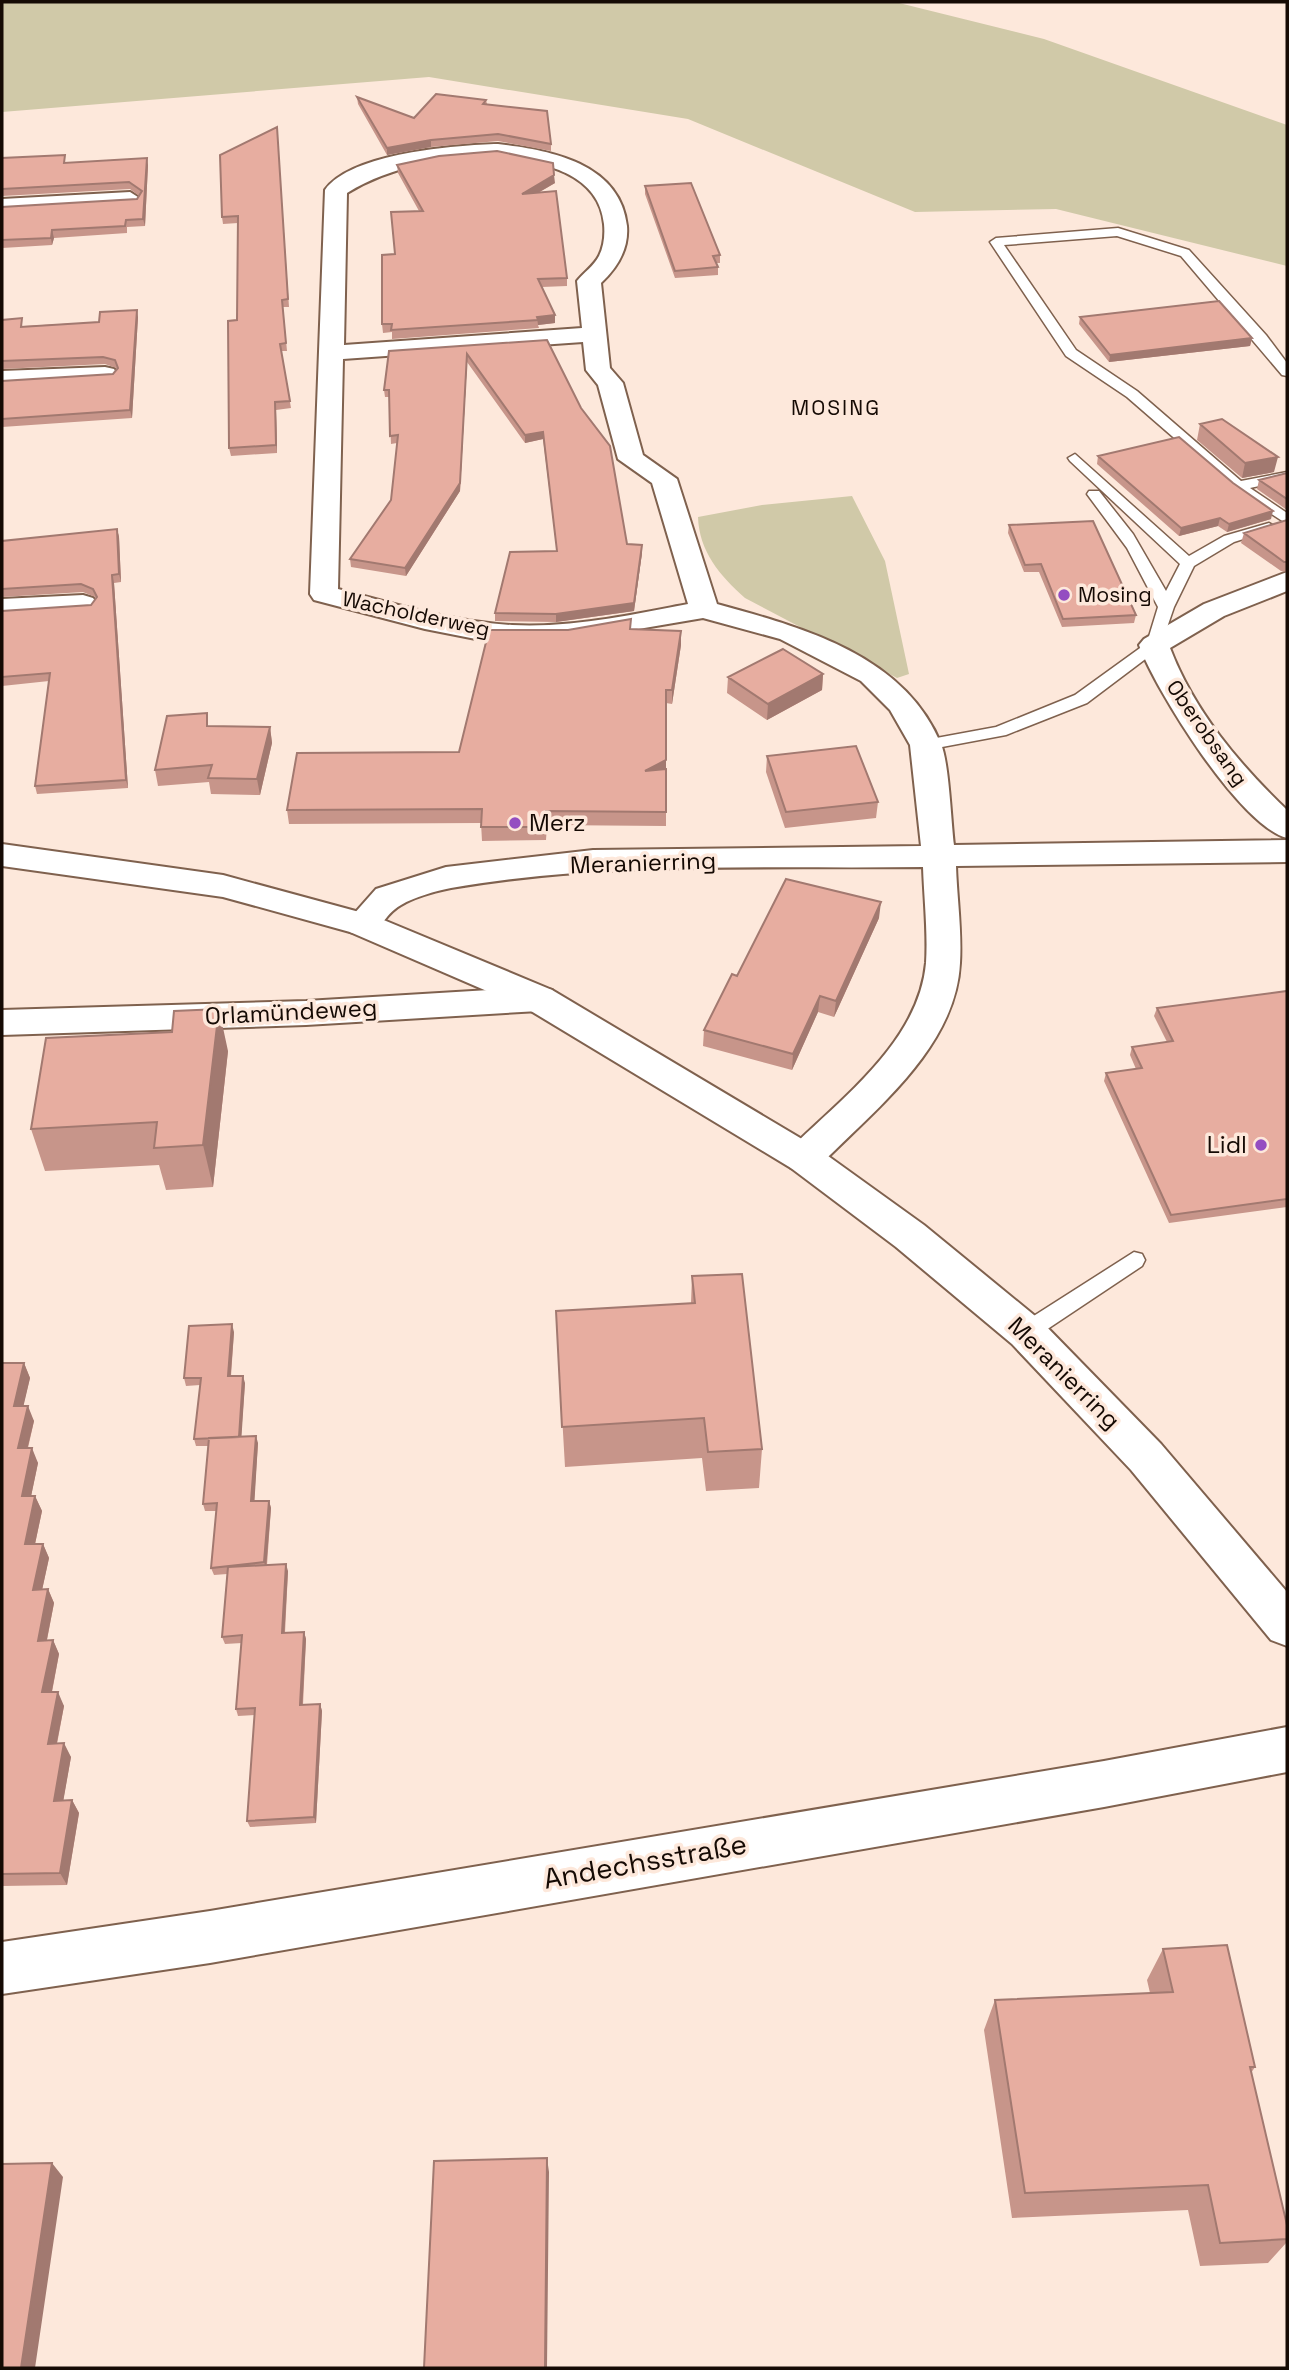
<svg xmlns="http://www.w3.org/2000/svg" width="1289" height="2370" font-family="'Space Grotesk',sans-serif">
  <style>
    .green { fill: #d0c9a8 }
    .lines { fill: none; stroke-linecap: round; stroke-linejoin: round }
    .lane-casing { stroke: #7f614e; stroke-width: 3 }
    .street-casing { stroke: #7f614e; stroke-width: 4 }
    .secondary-casing { stroke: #7f614e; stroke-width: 4 }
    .lane { fill: #fff; fill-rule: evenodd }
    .street { fill: #fff; fill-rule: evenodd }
    .secondary { fill: #fff; fill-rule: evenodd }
    .wall { fill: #c7958a }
    .shaded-wall { fill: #a27970 }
    .building { fill: #e7ada0; stroke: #a27970; stroke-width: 2 }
    .poi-dot { fill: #944dc1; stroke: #fde8db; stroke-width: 2.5 }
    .labels { text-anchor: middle; stroke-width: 7; stroke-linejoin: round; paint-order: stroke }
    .far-neighbourhood-label { font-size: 21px; letter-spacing: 2px; fill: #150a04; stroke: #fde8db }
    .far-poi-label { font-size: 21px; fill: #150a04; stroke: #fde8db; text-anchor: start }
    .far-street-label { font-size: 21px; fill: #150a04; stroke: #fde8db }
    .poi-label { font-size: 24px; fill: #150a04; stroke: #fde8db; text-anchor: start }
    .street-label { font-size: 24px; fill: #150a04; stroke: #fde8db }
    .near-street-label { font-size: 28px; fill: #150a04; stroke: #fde8db }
  </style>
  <rect width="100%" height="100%" fill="#fde8db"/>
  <!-- green -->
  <path class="green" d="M 2,2 L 895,2 L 1044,39 L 1287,125 L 1287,266 L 1056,209 L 915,212 L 688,119 L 429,77 L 2,112 Z
    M 852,496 L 885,561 L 909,674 L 897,678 L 745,598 C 720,576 699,551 698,517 L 762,505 Z"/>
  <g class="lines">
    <!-- lane casing -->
    <g class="lane-casing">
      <path id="lane" d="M 1118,228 L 1189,250 L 1266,335 L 1287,363 L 1287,376 L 1282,375 L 1181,256 L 1117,236 L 1004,245 L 1076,350 L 1137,391 L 1241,481 L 1287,472 L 1287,480 L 1250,488 L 1287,513 L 1287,524 L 1233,489 L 1127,397 L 1066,356 L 990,242 L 996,238 Z
        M 1075,454 L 1189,556 L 1224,536 L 1269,523 L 1277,528 L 1234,542 L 1194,566 L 1174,607 L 1160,648 L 1087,703 L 1006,735 L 926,750 L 920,749 L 918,745 L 920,741 L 996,727 L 1075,695 L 1147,643 L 1158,607 L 1127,548 L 1087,494 L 1089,491 L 1099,491 L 1133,534 L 1166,591 L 1180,564 L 1070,461 L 1068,458 Z
        M 1134,1252 L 1142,1254 L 1145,1260 L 1142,1266 L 1034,1338 L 1026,1341 L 1018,1338 L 1015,1332 L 1018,1326 Z"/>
    </g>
    <!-- street casing -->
    <g class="street-casing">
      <path id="street" d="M 498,144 C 550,150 620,163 627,226 C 629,249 617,268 601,283 L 610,368 L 623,383 L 643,455 L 677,479 L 717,604 C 801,627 904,654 941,744 C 949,763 951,821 954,845 L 1287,840 L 1287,862 L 956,866 C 957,898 962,931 960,963 C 956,1048 873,1111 817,1168 L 804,1172 L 791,1168 L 785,1158 L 791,1148 C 843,1097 919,1041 926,963 C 928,932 924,898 923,867 C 767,869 606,861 451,888 C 436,891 414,897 401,905 C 379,917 382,941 350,932 L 345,924 L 376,889 L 446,867 L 593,850 L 921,846 L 910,745 L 890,710 L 861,681 L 780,639 L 703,618 L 568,641 L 486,641 L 425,629 L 314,600 L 310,594 L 325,190 C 351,153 456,145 498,144 ZM 498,156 C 541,162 599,172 604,224 C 605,235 604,246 599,256 C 594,266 584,272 577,281 L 582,328 L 344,345 L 347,193 C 394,164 444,159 498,156 ZM 583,342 L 586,370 L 598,385 L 618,459 L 652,483 L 688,604 C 630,615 571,628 512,625 C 453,622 395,604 338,589 L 343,359 Z
        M 130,192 L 141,199 L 138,204 L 2,213 L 2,199 Z
        M 105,367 L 114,369 L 117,374 L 114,379 L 2,386 L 2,371 Z
        M 1287,572 L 1287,591 L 1224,616 L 1170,648 C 1194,711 1239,764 1287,810 L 1287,838 C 1240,826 1156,691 1139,645 L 1144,639 L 1204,604 Z
        M 83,595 L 93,598 L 97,604 L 93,610 L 2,617 L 2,599 Z
        M 539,987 L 552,990 L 557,999 L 552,1008 L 539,1011 L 306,1025 L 2,1035 L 2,1010 L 306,1001 Z
        M 1287,1727 L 1287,1772 L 1104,1807 L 210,1963 L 2,1994 L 2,1942 L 210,1911 L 1104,1761 Z"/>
    </g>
    <!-- secondary casing -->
    <g class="secondary-casing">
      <path id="secondary" d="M 2,844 L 223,875 L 374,916 L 552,990 L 817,1148 L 924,1225 L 1040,1320 L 1161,1444 L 1287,1592 L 1287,1646 L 1271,1640 L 1131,1470 L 1012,1344 L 896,1247 L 791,1168 L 526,1008 L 350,932 L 223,897 L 2,866 Z"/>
    </g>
    <!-- lane -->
    <use href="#lane" class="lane"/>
    <!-- street -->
    <use href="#street" class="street"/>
    <!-- secondary -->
    <use href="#secondary" class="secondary"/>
  </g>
  <!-- wall -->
  <path class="wall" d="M 357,97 L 414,118 L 486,100 L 487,104 L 551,144 L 551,151 L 498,141 L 431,147 L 387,155 L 358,104 Z
    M 277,127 L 289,307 L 283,307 L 287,351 L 281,351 L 291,408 L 276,410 L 277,453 L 231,456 L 229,448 L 237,320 L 238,223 L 223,224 L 222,217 Z
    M 2,158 L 66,163 L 148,165 L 145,226 L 127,227 L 127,233 L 54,238 L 52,245 L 2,248 L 2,207 L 137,199 L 139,196 L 130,189 L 2,196 L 2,198 Z
    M 397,165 L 555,183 L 538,193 L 567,278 L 567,286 L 542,287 L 555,323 L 538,325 L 539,328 L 392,339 L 392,332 L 383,333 L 382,324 L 395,254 L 419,211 L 398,173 Z
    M 645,186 L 720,255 L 720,263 L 716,263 L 718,267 L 718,275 L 675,278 L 645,194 Z
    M 138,317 L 132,418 L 2,427 L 2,381 L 113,374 L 117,369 L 116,368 L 105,364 L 2,369 L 2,320 L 23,326 L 99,322 Z
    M 1080,317 L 1252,338 L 1250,346 L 1109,362 L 1079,324 Z
    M 547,340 L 627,544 L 642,553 L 634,611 L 556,622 L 495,621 L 495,613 L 557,551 L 543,439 L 525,443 L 467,362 L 460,491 L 406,576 L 351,567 L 350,559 L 391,500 L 397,443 L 391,444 L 389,397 L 385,397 L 384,390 L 389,351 Z
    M 1200,424 L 1274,472 L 1242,478 L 1197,440 Z
    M 1098,456 L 1271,519 L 1227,532 L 1218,526 L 1179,536 L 1097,464 Z
    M 1287,473 L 1287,510 L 1257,489 L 1259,480 Z
    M 1287,520 L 1287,572 L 1281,571 L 1241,543 L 1244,533 Z
    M 1009,525 L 1136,615 L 1134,623 L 1062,627 L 1039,572 L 1024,572 L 1008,533 Z
    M 117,529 L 119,537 L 121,582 L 114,583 L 128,788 L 37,794 L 35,786 L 49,681 L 2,686 L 2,611 L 91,605 L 96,599 L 95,597 L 83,592 L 2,597 L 2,541 Z
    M 631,619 L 631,629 L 681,631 L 681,645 L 672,704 L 666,703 L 666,826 L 547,825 L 546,840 L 482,841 L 481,823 L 289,824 L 287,810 L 459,752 L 568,630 Z
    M 823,674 L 822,690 L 767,720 L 727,693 L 728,677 Z
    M 210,726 L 270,727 L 272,743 L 260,795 L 211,794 L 209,782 L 158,786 L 155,770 Z
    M 767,756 L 878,802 L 876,818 L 785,828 L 766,772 Z
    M 879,918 L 834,1017 L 818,1012 L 792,1070 L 703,1046 L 704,1030 L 737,976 Z
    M 1287,991 L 1287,1207 L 1169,1223 L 1104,1081 L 1106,1073 L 1136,1069 L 1130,1055 L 1132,1047 L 1167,1042 L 1154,1016 L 1157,1008 Z
    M 228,1051 L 213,1187 L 166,1190 L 159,1165 L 45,1171 L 31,1129 Z
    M 692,1276 L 762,1449 L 759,1488 L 706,1491 L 702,1458 L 565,1467 L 556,1311 L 691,1303 Z
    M 234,1332 L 231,1376 L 245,1383 L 241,1436 L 258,1443 L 254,1501 L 269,1501 L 271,1508 L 267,1565 L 288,1571 L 285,1633 L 304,1632 L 306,1639 L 303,1705 L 320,1704 L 322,1711 L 316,1823 L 250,1827 L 247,1821 L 255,1715 L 238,1716 L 236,1709 L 242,1643 L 225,1644 L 222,1637 L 227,1574 L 214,1575 L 211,1568 L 217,1511 L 205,1511 L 203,1504 L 208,1446 L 196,1446 L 194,1439 L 200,1385 L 186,1386 L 184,1378 Z
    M 2,1363 L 24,1363 L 30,1378 L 23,1406 L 34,1421 L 28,1448 L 38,1463 L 31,1496 L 35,1496 L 42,1511 L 35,1544 L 43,1544 L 49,1558 L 42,1590 L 48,1589 L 54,1603 L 47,1640 L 53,1640 L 59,1654 L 52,1692 L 64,1706 L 57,1744 L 71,1757 L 63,1801 L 72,1800 L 79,1813 L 67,1885 L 2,1886 Z
    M 1163,1949 L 1255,2067 L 1251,2073 L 1287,2225 L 1287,2242 L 1268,2263 L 1200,2266 L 1188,2210 L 1012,2218 L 984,2030 L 995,2000 L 1150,1993 L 1147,1980 Z"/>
  <!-- shaded-wall -->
  <path class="shaded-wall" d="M 431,140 L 431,147 L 387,155 L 387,148 Z
    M 147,158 L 148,165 L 145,226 L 143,219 Z
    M 554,175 L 555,183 L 522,202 L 522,194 Z
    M 52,230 L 54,238 L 52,245 L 51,238 Z
    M 137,310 L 138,317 L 132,418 L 130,410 Z
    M 555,315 L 555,323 L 538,325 L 537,317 Z
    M 1252,338 L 1250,346 L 1109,362 L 1110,355 Z
    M 467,354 L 467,362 L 460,491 L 406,576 L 405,568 Z
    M 275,402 L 276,410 L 277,453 L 276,445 Z
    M 543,432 L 543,439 L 525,443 L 525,435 Z
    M 1278,457 L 1274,472 L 1242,478 L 1245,463 Z
    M 1273,511 L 1271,519 L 1227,532 L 1229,524 Z
    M 1220,518 L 1218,526 L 1179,536 L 1181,528 Z
    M 117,529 L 119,537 L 121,582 L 119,574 Z
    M 642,545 L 642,553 L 634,611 L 556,622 L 556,614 Z
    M 112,575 L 114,583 L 128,788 L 126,780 Z
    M 681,631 L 681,645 L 672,704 L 672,690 Z
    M 823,674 L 822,690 L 767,720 L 768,704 Z
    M 270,727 L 272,743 L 260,795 L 257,779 Z
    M 666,760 L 666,773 L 645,771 Z
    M 881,902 L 879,918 L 834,1017 L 836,1001 Z
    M 820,996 L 818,1012 L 792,1070 L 793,1054 Z
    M 219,1009 L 228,1051 L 213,1187 L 203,1145 Z
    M 232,1324 L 234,1332 L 230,1384 L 228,1376 Z
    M 24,1363 L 30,1378 L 20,1421 L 14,1406 Z
    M 243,1376 L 245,1383 L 241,1444 L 239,1437 Z
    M 28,1406 L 34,1421 L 24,1462 L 18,1448 Z
    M 256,1436 L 258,1443 L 254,1509 L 251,1501 Z
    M 32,1448 L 38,1463 L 28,1511 L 22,1496 Z
    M 35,1496 L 42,1511 L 32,1558 L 25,1544 Z
    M 269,1501 L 271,1508 L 266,1569 L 264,1562 Z
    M 43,1544 L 49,1558 L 39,1604 L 33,1590 Z
    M 286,1564 L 288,1571 L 284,1640 L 282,1633 Z
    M 48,1589 L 54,1603 L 44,1654 L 38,1641 Z
    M 304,1632 L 306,1639 L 302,1712 L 300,1705 Z
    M 53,1640 L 59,1654 L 49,1706 L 42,1692 Z
    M 58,1692 L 64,1706 L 54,1757 L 48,1744 Z
    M 320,1704 L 322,1711 L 316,1823 L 314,1817 Z
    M 64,1743 L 71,1757 L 61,1814 L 54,1801 Z
    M 72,1800 L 79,1813 L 67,1885 L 60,1873 Z
    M 547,2158 L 549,2172 L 547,2368 L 545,2368 Z
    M 52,2163 L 63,2177 L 35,2368 L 21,2368 Z"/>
  <!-- building -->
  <path class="building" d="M 436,94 L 486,100 L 483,104 L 547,111 L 551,144 L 498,134 L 431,140 L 387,148 L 357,97 L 414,118 Z
    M 277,127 L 288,299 L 282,300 L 286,343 L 280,344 L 290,401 L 275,402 L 276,445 L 229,448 L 228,321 L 237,320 L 238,216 L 222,217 L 220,155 Z
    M 497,151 L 553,163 L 554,175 L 522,194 L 556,191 L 567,278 L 538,279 L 555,315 L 537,317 L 538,320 L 391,330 L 392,324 L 382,324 L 382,255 L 395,254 L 391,212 L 423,211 L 397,165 L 439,156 Z
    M 65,155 L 64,163 L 147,158 L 143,219 L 126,220 L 125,226 L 52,230 L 51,238 L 2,240 L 2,207 L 137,199 L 142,191 L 129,182 L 2,189 L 2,158 Z
    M 691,183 L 720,255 L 713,256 L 718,267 L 675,271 L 645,186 Z
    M 1219,301 L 1252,338 L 1110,355 L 1080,317 Z
    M 137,310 L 130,410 L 2,419 L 2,381 L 113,374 L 118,368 L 115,360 L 103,357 L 2,361 L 2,320 L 22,318 L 21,327 L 99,322 L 100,312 Z
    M 547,340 L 581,408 L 610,446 L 627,544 L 642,545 L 634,603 L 556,614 L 495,613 L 510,552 L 557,551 L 543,432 L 525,435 L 467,354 L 460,483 L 405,568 L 350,559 L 391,500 L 398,435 L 390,436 L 389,390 L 384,390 L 389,351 Z
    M 1222,419 L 1278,457 L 1245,463 L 1200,424 Z
    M 1179,437 L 1233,483 L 1273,511 L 1229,524 L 1220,518 L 1181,528 L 1098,456 Z
    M 1287,473 L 1287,499 L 1259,480 Z
    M 1287,520 L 1287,562 L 1284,562 L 1244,533 Z
    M 1093,521 L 1136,615 L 1063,619 L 1041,564 L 1025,565 L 1009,525 Z
    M 117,529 L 119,574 L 112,575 L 126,780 L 35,786 L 50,673 L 2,677 L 2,611 L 91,605 L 97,597 L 93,589 L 81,584 L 2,589 L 2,541 Z
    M 631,619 L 630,629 L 681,631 L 672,690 L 666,690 L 666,760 L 645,771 L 666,769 L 666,812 L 546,811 L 546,827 L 481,827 L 482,809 L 287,810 L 297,753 L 459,752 L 489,630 L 568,630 Z
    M 783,649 L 823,674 L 768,704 L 728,677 Z
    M 207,713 L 207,726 L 270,727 L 257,779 L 208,778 L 212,765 L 155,770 L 167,716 Z
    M 856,746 L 878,802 L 786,812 L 767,756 Z
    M 786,879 L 881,902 L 836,1001 L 820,996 L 793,1054 L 704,1030 L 732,974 L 737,976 Z
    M 1287,991 L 1287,1199 L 1171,1215 L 1106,1073 L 1142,1068 L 1132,1047 L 1173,1041 L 1157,1008 Z
    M 219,1009 L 203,1145 L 154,1148 L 157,1122 L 31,1129 L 46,1038 L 172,1032 L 174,1011 Z
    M 742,1274 L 762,1449 L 708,1452 L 704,1418 L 562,1427 L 556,1311 L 695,1303 L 692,1276 Z
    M 232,1324 L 228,1376 L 243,1376 L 239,1437 L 194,1439 L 201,1378 L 184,1378 L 189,1326 Z
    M 2,1363 L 24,1363 L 14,1406 L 28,1406 L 18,1448 L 32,1448 L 22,1496 L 35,1496 L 25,1544 L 43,1544 L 33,1590 L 48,1589 L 38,1641 L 53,1640 L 42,1692 L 58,1692 L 48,1744 L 64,1743 L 54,1801 L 72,1800 L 60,1873 L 2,1874 Z
    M 256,1436 L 251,1501 L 269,1501 L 264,1562 L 211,1568 L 217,1503 L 203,1504 L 209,1438 Z
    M 286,1564 L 282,1633 L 304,1632 L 300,1705 L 320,1704 L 314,1817 L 247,1821 L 255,1708 L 236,1709 L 242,1635 L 222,1637 L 228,1567 Z
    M 1227,1945 L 1255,2067 L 1250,2067 L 1287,2225 L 1287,2239 L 1220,2243 L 1208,2185 L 1025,2193 L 995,2000 L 1173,1992 L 1163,1949 Z
    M 547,2158 L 545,2368 L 424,2368 L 434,2161 Z
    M 52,2163 L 21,2368 L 2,2368 L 2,2164 Z"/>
  <!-- markers -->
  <g class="poi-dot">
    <circle cx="1064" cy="595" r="7"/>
    <circle cx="515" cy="823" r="7"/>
    <circle cx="1261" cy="1145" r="7"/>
  </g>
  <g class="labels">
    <!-- far-neighbourhood labels -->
    <g class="far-neighbourhood-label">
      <text x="836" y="415">MOSING</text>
    </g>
    <!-- far-poi labels -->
    <g class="far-poi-label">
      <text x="1078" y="602">Mosing</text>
    </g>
    <!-- far-street labels -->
    <g class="far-street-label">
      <text transform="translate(416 614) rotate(12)" y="7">Wacholderweg</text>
      <text transform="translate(1207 733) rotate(55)" y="7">Oberobsang</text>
    </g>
    <!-- poi labels -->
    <g class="poi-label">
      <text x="529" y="831">Merz</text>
      <text x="1247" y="1153" text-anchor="end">Lidl</text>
    </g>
    <!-- street labels -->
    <g class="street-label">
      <text transform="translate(643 863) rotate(-2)" y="8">Meranierring</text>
      <text transform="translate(291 1012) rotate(-3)" y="8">Orlamündeweg</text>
      <text transform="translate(1064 1373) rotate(45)" y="8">Meranierring</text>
    </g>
    <!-- near-street labels -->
    <g class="near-street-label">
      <text transform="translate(645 1861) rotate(-10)" y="10">Andechsstraße</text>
    </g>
  </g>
  <!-- border -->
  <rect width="1289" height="2370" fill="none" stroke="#150a04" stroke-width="7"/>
</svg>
